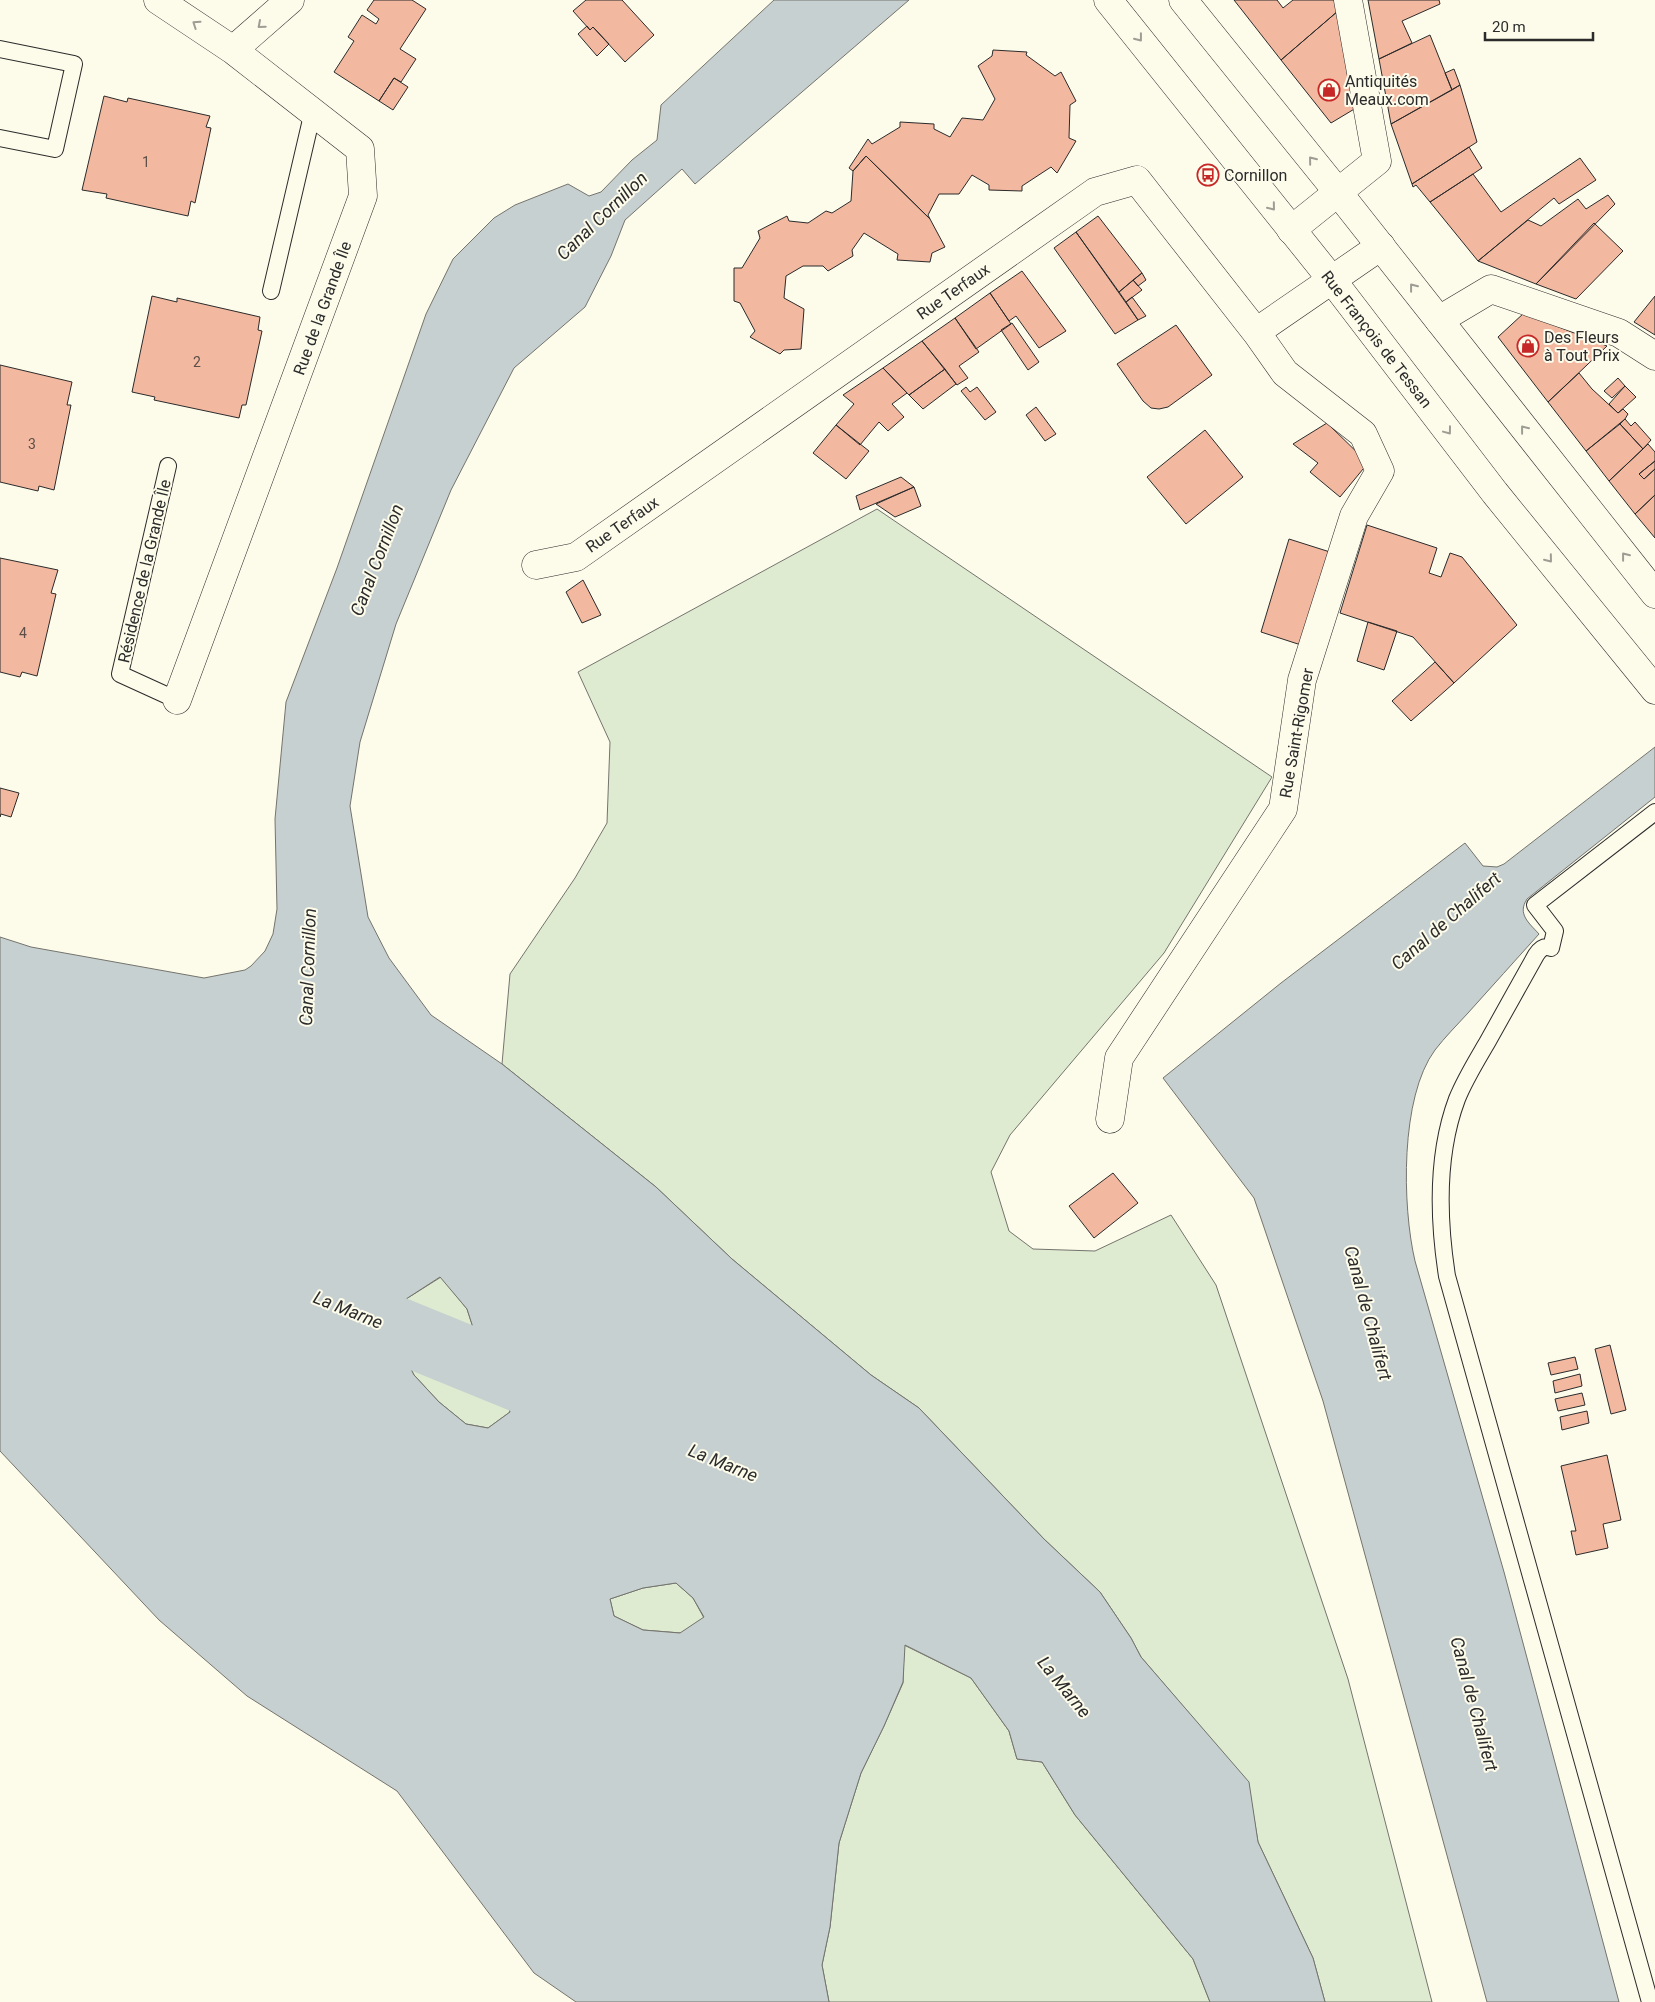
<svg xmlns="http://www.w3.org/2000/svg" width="1655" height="2002" font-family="Roboto,sans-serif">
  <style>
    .green { fill: #deebd1; stroke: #74746e }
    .water { fill: #c7d0d0; stroke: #74746e; fill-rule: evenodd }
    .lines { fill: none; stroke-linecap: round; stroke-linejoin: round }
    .river { stroke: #c7d0d0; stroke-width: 65 }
    .building { fill: #f2b8a0; stroke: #2b2b2b }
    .service-casing { stroke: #2b2b2b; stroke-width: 18 }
    .minor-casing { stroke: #2b2b2b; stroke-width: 29 }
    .secondary-casing { stroke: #2b2b2b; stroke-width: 29 }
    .service { stroke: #fdfbea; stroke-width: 16 }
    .minor { stroke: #fdfbea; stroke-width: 28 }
    .secondary { stroke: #fdfbea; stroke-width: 28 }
    .oneway { stroke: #9e9d94 }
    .labels { text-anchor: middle; stroke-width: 4; stroke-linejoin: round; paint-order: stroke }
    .number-label { font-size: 14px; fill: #5d4e48 }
    .poi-label { font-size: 16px; fill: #2b2b2b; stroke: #fdfbea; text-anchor: start }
    .street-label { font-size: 16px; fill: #2b2b2b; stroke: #fdfbea }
    .water-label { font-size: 18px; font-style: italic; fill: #2b2b2b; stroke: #fdfbea }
  </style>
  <rect width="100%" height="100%" fill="#fdfbea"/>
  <!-- green -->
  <path class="green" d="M 877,509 L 1272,777 L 1164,953 L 1010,1135 L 991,1172 L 1009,1231 L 1033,1249 L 1095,1251 L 1171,1215 L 1216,1285 L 1348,1679 L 1432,2002 L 1325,2002 L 1313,1958 L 1258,1842 L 1248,1782 L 1141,1657 L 1131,1638 L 1100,1592 L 1044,1539 L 919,1408 L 871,1375 L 732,1259 L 656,1187 L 502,1064 L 510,974 L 575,878 L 607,823 L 610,742 L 578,672 Z
    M 441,1277 L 467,1309 L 479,1346 L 505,1384 L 510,1412 L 488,1428 L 466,1424 L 439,1402 L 414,1375 L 399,1346 L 392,1318 L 406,1299 Z
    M 676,1583 L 693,1598 L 704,1618 L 681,1633 L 643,1630 L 614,1616 L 610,1599 L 643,1588 Z
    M 904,1645 L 971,1678 L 1009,1731 L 1017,1759 L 1042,1762 L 1075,1815 L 1193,1959 L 1210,2002 L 829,2002 L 822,1965 L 830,1927 L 839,1843 L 861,1773 L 884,1726 L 903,1683 Z"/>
  <!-- water -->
  <path class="water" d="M 774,0 L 909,0 L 695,184 L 682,169 L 625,220 L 611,256 L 585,307 L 514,368 L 451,490 L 396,624 L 360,742 L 350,806 L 368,917 L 389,958 L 431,1015 L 502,1064 L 656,1187 L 732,1259 L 871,1375 L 919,1408 L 1044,1539 L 1100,1592 L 1131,1638 L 1141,1657 L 1249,1782 L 1258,1842 L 1313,1958 L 1325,2002 L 1210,2002 L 1193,1959 L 1075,1815 L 1042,1762 L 1017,1759 L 1009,1731 L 971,1678 L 905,1645 L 903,1682 L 884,1726 L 861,1773 L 839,1843 L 830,1927 L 822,1965 L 829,2002 L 576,2002 L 534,1973 L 397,1791 L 247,1696 L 159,1620 L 0,1451 L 0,937 L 31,947 L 204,978 L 245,970 L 251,966 L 265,951 L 273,934 L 277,909 L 275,819 L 286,702 L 337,568 L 426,314 L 453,259 L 494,218 L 515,205 L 568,184 L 589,196 L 601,192 L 632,160 L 657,140 L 661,105 ZM 440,1277 L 467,1309 L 479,1346 L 505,1384 L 510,1412 L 488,1428 L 466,1424 L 439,1402 L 414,1375 L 399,1346 L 392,1318 L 406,1299 ZM 676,1583 L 693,1598 L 704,1617 L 680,1633 L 643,1630 L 614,1616 L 610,1599 L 643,1588 Z
    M 1655,747 L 1655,797 L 1527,899 C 1517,914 1529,923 1539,934 C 1515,960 1492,987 1468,1013 C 1457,1025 1445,1037 1435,1050 C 1400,1097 1402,1206 1415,1261 L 1504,1572 L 1619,2002 L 1487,2002 L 1323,1401 L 1254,1198 L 1163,1078 L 1281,983 L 1465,843 L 1483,866 L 1497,867 L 1504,864 Z"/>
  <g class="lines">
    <!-- river -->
    <path class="river" d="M 312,1295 L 577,1403"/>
  </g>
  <!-- building -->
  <path class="building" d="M 374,0 L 412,0 L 426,9 L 400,49 L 416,59 L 401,82 L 394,78 L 379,101 L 334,72 L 354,41 L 348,37 L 362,15 L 376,24 L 379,19 L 367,10 Z
    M 586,0 L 622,0 L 654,35 L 625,62 L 593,27 L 590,30 L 573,11 Z
    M 1234,0 L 1277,0 L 1283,8 L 1293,0 L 1336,0 L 1338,11 L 1281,60 Z
    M 1368,0 L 1439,0 L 1440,4 L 1402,21 L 1412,43 L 1379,59 Z
    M 1338,11 L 1356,108 L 1331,123 L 1281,60 Z
    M 587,26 L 590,30 L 593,27 L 609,44 L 597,56 L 578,34 Z
    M 1430,35 L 1452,90 L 1391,124 L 1379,59 Z
    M 993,50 L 1027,52 L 1026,55 L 1055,76 L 1061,72 L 1076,101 L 1070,105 L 1069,138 L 1076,141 L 1057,173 L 1051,167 L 1022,186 L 1022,191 L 989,190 L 989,185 L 972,175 L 959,194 L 939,194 L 928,215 L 930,219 L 866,156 L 853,171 L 849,168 L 868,139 L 872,144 L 900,127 L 900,122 L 934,124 L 934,129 L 950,137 L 962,118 L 983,120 L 995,99 L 978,66 L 992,56 Z
    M 1454,69 L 1460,85 L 1452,90 L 1445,73 Z
    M 394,78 L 408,87 L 393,110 L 379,101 Z
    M 1460,85 L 1477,142 L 1412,184 L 1391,124 Z
    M 104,96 L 127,102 L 128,98 L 210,116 L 206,127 L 211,128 L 195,203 L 191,201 L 188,216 L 106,198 L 107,194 L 82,190 Z
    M 1469,147 L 1482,168 L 1473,174 L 1430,202 L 1416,185 L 1413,187 L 1412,184 Z
    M 866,156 L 930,219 L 945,247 L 932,253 L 930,262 L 897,260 L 898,254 L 864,233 L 852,250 L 853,256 L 828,271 L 823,266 L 803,266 L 786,276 L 784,298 L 804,309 L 801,349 L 784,350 L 780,354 L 750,337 L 755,331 L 740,303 L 734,301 L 734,268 L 742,268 L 760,238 L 758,231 L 787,216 L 789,221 L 808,223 L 826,211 L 832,213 L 851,201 L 853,171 Z
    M 1580,158 L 1596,180 L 1559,204 L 1554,198 L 1478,261 L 1430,202 L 1473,174 L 1501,212 Z
    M 1608,195 L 1615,204 L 1536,284 L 1478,261 L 1528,220 L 1541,226 L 1578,199 L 1586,209 Z
    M 1098,216 L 1142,273 L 1119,292 L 1076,232 Z
    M 1594,223 L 1623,251 L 1576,299 L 1536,284 Z
    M 1076,232 L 1138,320 L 1115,334 L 1054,248 Z
    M 1022,271 L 1066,331 L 1039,348 L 1016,316 L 1009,321 L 990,293 Z
    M 1142,273 L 1146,280 L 1138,286 L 1133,280 Z
    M 1133,280 L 1142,290 L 1126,302 L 1119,292 Z
    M 990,293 L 1011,324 L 976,349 L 955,318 Z
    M 152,296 L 177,302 L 177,298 L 260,317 L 258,330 L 262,331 L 246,405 L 242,405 L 239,418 L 154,400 L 155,397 L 132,392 Z
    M 1655,296 L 1655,335 L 1634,322 Z
    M 1132,297 L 1146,316 L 1138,320 L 1126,302 Z
    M 1524,313 L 1607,346 L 1548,402 L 1498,337 Z
    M 955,318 L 979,352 L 959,366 L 968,378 L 957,385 L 922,341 Z
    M 1012,323 L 1039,362 L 1028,370 L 1001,330 Z
    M 1176,325 L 1212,375 L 1168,407 L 1159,409 L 1151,408 L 1143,401 L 1117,364 Z
    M 922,341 L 945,369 L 909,395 L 883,368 Z
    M 0,365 L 72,382 L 67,405 L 71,405 L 54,490 L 39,486 L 38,491 L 0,482 Z
    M 883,368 L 907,393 L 892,404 L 904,417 L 888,431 L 879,422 L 860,445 L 836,425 L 854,404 L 843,395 Z
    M 945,369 L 956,384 L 923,409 L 909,395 Z
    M 1579,373 L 1592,389 L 1618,413 L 1623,409 L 1628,414 L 1625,419 L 1586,451 L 1548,402 Z
    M 1618,378 L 1625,386 L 1612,398 L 1604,391 Z
    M 1625,386 L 1636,397 L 1618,413 L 1609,404 Z
    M 966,387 L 970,392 L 977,387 L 996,412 L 985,420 L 961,391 Z
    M 1036,407 L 1056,434 L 1045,441 L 1026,415 Z
    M 1625,419 L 1631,426 L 1635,422 L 1651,440 L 1643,449 L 1620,424 Z
    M 1327,423 L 1368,463 L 1340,497 L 1310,472 L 1318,463 L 1293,444 Z
    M 1620,424 L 1643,449 L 1609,481 L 1586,451 Z
    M 836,425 L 869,451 L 846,479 L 813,453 Z
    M 1205,430 L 1243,477 L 1186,524 L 1147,477 Z
    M 1648,444 L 1655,452 L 1655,461 L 1639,474 L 1644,479 L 1655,469 L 1655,495 L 1635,514 L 1609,481 Z
    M 1655,461 L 1655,469 L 1644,479 L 1639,474 Z
    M 901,477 L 914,487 L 860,510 L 856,496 Z
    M 914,487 L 921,506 L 895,517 L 876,504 Z
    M 1655,495 L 1655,538 L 1635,514 Z
    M 1367,525 L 1437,548 L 1429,573 L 1441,577 L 1450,553 L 1462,557 L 1517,625 L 1454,683 L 1413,637 L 1340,613 Z
    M 1289,539 L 1330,552 L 1301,645 L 1261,632 Z
    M 0,558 L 58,570 L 51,593 L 56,594 L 37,676 L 22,672 L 20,677 L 0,672 Z
    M 583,580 L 601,615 L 582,623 L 566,592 Z
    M 1368,622 L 1397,631 L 1384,670 L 1357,661 Z
    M 1435,662 L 1454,683 L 1411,721 L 1392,701 Z
    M 0,788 L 19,793 L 11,817 L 1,814 L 0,817 Z
    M 1113,1173 L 1138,1203 L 1094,1238 L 1069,1206 Z
    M 1610,1345 L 1626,1410 L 1611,1414 L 1595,1349 Z
    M 1575,1357 L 1578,1369 L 1551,1375 L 1548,1363 Z
    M 1580,1374 L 1582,1386 L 1555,1393 L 1553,1381 Z
    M 1582,1393 L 1585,1405 L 1558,1411 L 1555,1399 Z
    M 1587,1411 L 1589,1423 L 1562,1430 L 1560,1417 Z
    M 1607,1455 L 1621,1520 L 1603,1524 L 1608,1548 L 1576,1555 L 1571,1531 L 1576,1531 L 1561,1466 Z"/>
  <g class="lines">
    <!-- service casing -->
    <g class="service-casing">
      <path id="service" d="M 0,49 L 74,64 L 55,149 L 0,138
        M 271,291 L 313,111
        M 168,466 L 120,674 L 177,700
        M 1650,2002 L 1447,1276 C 1438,1218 1436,1155 1457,1099 C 1465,1079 1477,1060 1488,1041 C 1504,1012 1520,984 1536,955 C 1540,949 1544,945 1551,948 L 1555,931 L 1535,905 L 1655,812"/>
    </g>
    <!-- minor casing -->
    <g class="minor-casing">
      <path id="minor" d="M 158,0 L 233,50 L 360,149 L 363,196 L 177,700
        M 233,50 L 290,0
        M 1291,230 L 1377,161 L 1348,0
        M 1439,320 L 1491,289 L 1619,333 L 1655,356
        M 536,565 L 576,557 L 1095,192 L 1137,180 L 1256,332 L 1381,246
        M 1110,1119 L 1119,1058 L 1283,809 L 1302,680 L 1354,516 L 1380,471 L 1363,434 L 1285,373 L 1256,332"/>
    </g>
    <!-- secondary casing -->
    <g class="secondary-casing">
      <path id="secondary" d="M 1108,0 L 1332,280 L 1495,493 L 1655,690
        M 1183,0 L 1337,191 L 1655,594"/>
    </g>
    <!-- service -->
    <use href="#service" class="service"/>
    <!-- minor -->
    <use href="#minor" class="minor"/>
    <!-- secondary -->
    <use href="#secondary" class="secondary"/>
  </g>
  <!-- one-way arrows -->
  <defs><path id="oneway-chevron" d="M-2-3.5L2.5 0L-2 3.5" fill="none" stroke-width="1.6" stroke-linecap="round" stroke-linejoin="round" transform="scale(1.25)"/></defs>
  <g class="oneway">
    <use href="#oneway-chevron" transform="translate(196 24) rotate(-146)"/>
    <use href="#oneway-chevron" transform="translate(261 25) rotate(139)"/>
    <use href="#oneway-chevron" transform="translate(1139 38) rotate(52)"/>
    <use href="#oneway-chevron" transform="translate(1312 160) rotate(-129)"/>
    <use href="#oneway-chevron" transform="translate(1272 207) rotate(51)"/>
    <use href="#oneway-chevron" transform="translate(1413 287) rotate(-128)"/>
    <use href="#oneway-chevron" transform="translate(1524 429) rotate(-128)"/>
    <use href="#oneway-chevron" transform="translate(1448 431) rotate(53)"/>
    <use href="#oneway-chevron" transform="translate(1625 556) rotate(-128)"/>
    <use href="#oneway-chevron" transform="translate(1549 559) rotate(51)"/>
  </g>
  <!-- icons -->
  <defs>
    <g id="shop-ring" transform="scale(1.125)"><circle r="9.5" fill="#fdfbea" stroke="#c62828" stroke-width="1.5"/><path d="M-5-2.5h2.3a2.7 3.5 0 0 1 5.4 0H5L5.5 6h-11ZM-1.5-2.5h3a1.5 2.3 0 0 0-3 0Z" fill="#c62828"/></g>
    <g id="bus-ring" transform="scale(1.125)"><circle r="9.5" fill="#fdfbea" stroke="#c62828" stroke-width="1.5"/><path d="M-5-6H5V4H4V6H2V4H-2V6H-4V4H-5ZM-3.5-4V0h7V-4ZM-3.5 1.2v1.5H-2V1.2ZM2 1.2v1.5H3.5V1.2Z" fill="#c62828"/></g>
  </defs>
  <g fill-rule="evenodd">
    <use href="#shop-ring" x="1329" y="90"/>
    <use href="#bus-ring" x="1208" y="175"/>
    <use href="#shop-ring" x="1528" y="346"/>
  </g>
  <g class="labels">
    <!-- number labels -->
    <g class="number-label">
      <text x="146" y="167">1</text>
      <text x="197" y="367">2</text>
      <text x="32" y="449">3</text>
      <text x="23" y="638">4</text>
    </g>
    <!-- poi labels -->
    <g class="poi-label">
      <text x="1345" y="87">Antiquités<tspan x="1345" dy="18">Meaux.com</tspan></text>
      <text x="1224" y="181">Cornillon</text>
      <text x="1544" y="343">Des Fleurs<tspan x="1544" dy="18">à Tout Prix</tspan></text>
    </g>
    <!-- street labels -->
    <g class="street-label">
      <text transform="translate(953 291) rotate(-35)" y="6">Rue Terfaux</text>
      <text transform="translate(322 308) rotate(-70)" y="6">Rue de la Grande Île</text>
      <text transform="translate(1377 339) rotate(52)" y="6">Rue François de Tessan</text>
      <text transform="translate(622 524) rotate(-35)" y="6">Rue Terfaux</text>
      <text transform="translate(144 571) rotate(-77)" y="6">Résidence de la Grande Île</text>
      <text transform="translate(1296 733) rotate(-80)" y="6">Rue Saint-Rigomer</text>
    </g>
    <!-- water labels -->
    <g class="water-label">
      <text transform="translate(602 216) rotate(-44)" y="6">Canal Cornillon</text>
      <text transform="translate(377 560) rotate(-69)" y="6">Canal Cornillon</text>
      <text transform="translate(1446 921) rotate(-41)" y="6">Canal de Chalifert</text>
      <text transform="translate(308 967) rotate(-88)" y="6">Canal Cornillon</text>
      <text transform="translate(348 1310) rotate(22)" y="6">La Marne</text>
      <text transform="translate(1368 1313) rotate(75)" y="6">Canal de Chalifert</text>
      <text transform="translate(723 1463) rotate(22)" y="6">La Marne</text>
      <text transform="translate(1064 1687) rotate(51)" y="6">La Marne</text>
      <text transform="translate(1474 1704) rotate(75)" y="6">Canal de Chalifert</text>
    </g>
  </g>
  <!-- scale -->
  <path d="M1485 32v8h108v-8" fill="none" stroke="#2b2b2b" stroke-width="2.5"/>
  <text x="1492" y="32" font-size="15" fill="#2b2b2b" stroke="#fdfbea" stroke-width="4" paint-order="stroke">20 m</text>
</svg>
